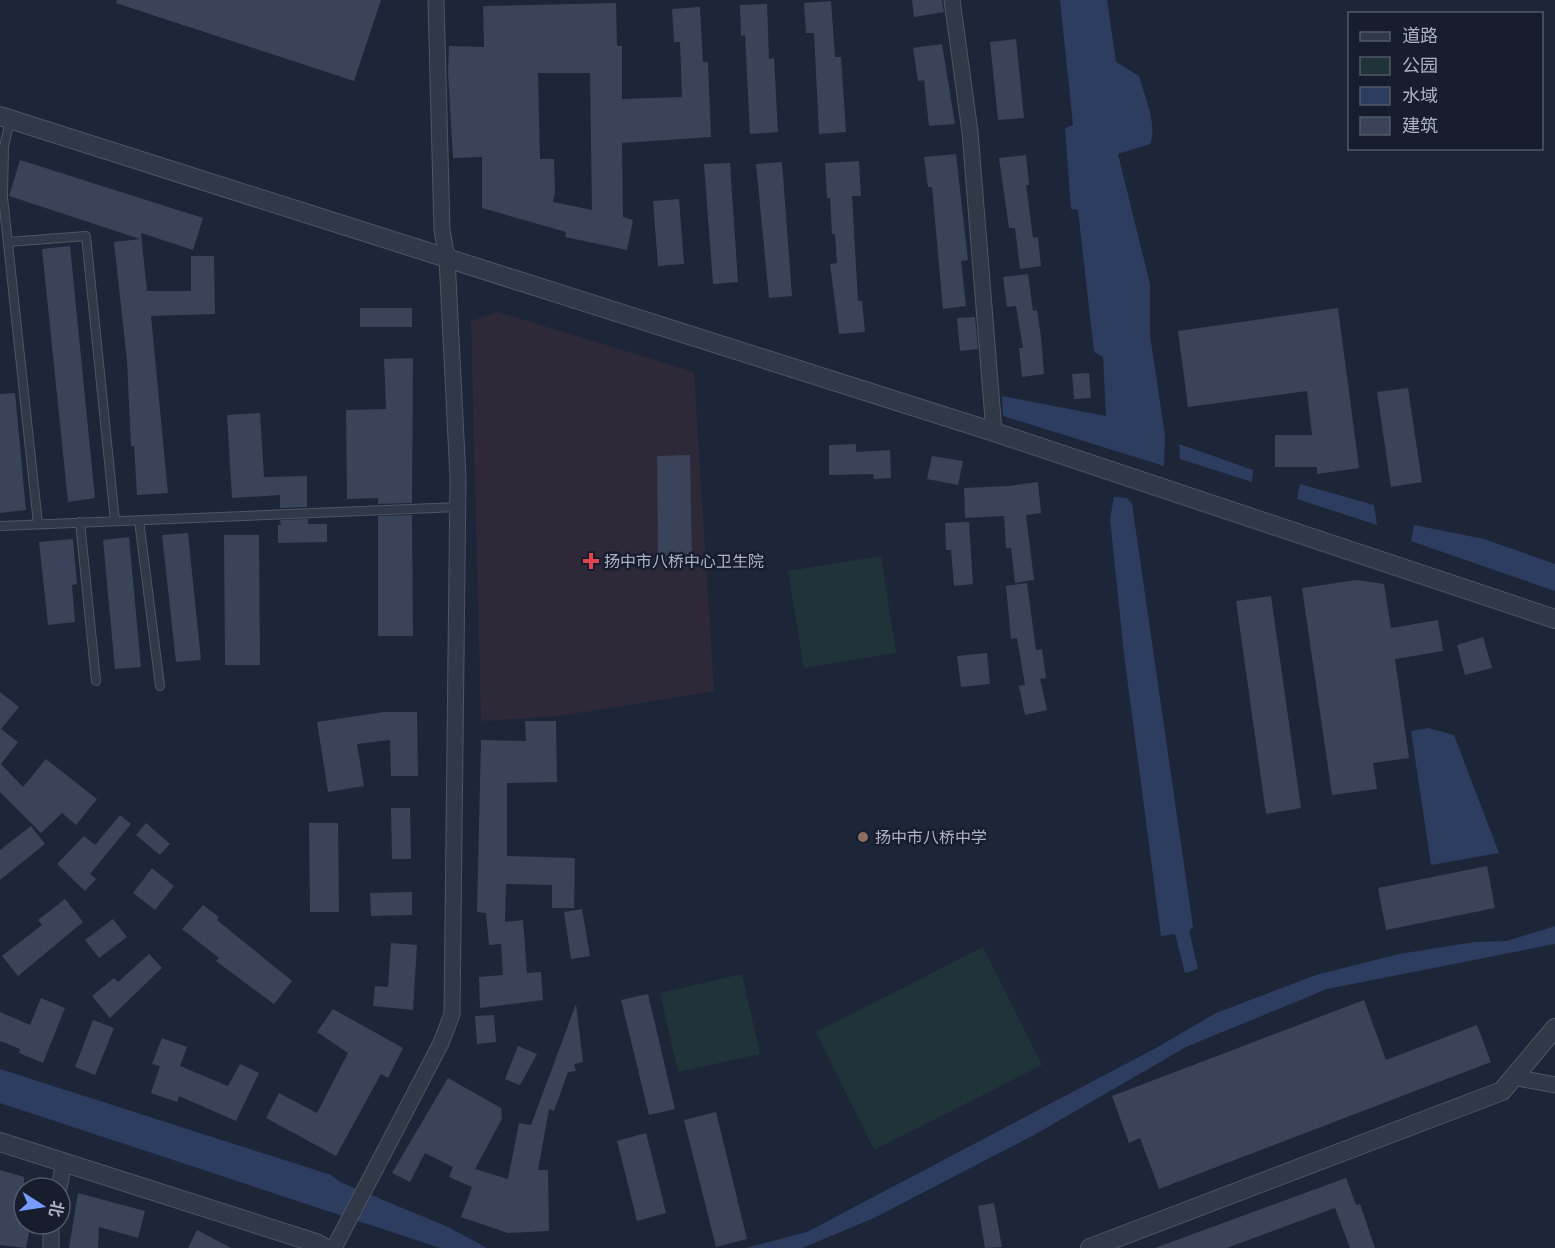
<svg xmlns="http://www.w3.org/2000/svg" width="1555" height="1248" font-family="Overpass,'Noto Sans SC',sans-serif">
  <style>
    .medical { fill: #2d2939 }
    .green { fill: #1f3339 }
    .water { fill: #2d3d5f }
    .building { fill: #394359; fill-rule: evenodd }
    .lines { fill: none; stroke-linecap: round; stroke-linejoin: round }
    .service-casing { stroke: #4f5567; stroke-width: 10 }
    .minor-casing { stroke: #4f5567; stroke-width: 17 }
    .tertiary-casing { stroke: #4f5567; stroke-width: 20 }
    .service { stroke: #313848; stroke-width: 8 }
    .minor { stroke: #313848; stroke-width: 15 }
    .tertiary { stroke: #313848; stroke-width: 18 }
    .health-dot { fill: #e0444e; stroke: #171d2d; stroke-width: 2 }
    .education-dot { fill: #8d6e63; stroke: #171d2d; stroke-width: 2 }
    .labels { text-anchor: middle; stroke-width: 5; stroke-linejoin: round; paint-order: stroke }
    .poi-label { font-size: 16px; fill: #abb2c6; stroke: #171d2d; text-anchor: start }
  </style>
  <rect width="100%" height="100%" fill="#1d2638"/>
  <!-- medical -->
  <path class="medical" d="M 498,312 L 694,372 L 714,691 L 560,716 L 481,721 L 471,321 Z"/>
  <!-- green -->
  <path class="green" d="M 881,556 L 896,653 L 804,668 L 788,571 Z
    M 983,947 L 1042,1065 L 874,1150 L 816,1032 Z
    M 742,974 L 760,1054 L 678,1072 L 660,993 Z"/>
  <!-- water -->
  <path class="water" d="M 1060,0 L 1107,0 L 1116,62 L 1139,76 C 1144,96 1158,124 1150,144 L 1118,154 L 1150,284 L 1150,335 L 1165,436 L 1164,466 L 1003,416 L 1002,396 L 1106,416 L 1103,357 L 1094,352 L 1078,210 L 1071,209 L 1065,128 L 1073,125 Z
    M 1179,444 L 1253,470 L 1252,482 L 1180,459 Z
    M 1300,484 L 1374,505 L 1377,525 L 1297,499 Z
    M 1114,497 L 1127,498 L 1132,504 L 1193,927 L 1189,931 L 1198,969 L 1185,973 L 1175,934 L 1161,936 L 1124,654 L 1110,519 Z
    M 1414,525 L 1484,539 L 1555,564 L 1555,591 L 1411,541 Z
    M 1428,728 L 1454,735 L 1499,853 L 1431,865 L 1411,731 Z
    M 1555,926 L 1555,944 L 1327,989 L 1186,1047 L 1034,1135 L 874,1218 L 802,1248 L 746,1248 L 807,1232 L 1156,1048 L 1216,1013 L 1316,975 L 1399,954 L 1475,942 L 1507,941 Z
    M 0,1069 L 331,1175 L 340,1182 L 448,1227 L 487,1248 L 440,1248 L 0,1103 Z"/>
  <!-- building -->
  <path class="building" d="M 117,0 L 381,0 L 354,81 L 116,3 Z
    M 912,0 L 942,0 L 944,12 L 914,17 Z
    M 831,1 L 835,57 L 841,57 L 846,132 L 819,134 L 814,33 L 806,33 L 804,3 Z
    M 616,3 L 617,46 L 622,46 L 622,99 L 682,97 L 680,42 L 674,42 L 672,9 L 700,7 L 703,62 L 708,62 L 711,137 L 622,143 L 623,217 L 633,220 L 627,250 L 565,237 L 566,232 L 482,208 L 482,157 L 453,158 L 448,72 L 449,46 L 484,47 L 483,6 ZM 538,73 L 590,73 L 592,210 L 553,202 L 555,193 L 554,159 L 540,159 Z
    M 767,4 L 769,59 L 774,58 L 778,132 L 750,134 L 745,35 L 741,36 L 740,5 Z
    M 1016,39 L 1024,118 L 998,120 L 990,42 Z
    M 942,44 L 955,124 L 929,126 L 924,80 L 918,81 L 913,48 Z
    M 956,154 L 968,260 L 961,261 L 966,306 L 943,309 L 932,187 L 928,187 L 924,157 Z
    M 1026,155 L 1029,185 L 1026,185 L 1033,238 L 1038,237 L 1041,266 L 1020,269 L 1015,228 L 1009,228 L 999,158 Z
    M 20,160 L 203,218 L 193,250 L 141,233 L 147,291 L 191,291 L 191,256 L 214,256 L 215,314 L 151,316 L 168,493 L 137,495 L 134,446 L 131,446 L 127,361 L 114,242 L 140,239 L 9,196 Z
    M 859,161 L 861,196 L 852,196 L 858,301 L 862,301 L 865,332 L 839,334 L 830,264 L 837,263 L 835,234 L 832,234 L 830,198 L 827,198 L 825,163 Z
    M 782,162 L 792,296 L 769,298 L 756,164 Z
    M 730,163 L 738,282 L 713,284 L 704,164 Z
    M 679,199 L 684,264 L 658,266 L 653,201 Z
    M 70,246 L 95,498 L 68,502 L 42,249 Z
    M 1028,274 L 1033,311 L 1037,310 L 1041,337 L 1044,374 L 1022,377 L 1019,348 L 1023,348 L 1016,306 L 1007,307 L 1003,277 Z
    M 360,308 L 412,308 L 412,327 L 360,327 Z
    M 1338,308 L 1359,468 L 1317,474 L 1317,467 L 1275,467 L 1275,435 L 1312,435 L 1307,391 L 1188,407 L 1178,331 Z
    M 975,317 L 978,349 L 960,351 L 957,318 Z
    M 413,358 L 412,503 L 378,504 L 378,498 L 347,499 L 346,410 L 386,409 L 384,359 Z
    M 1089,373 L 1091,398 L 1074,399 L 1072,374 Z
    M 1408,388 L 1422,482 L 1391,487 L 1377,392 Z
    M 15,393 L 26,510 L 0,513 L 0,394 Z
    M 260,413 L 264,477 L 307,476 L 307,507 L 280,508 L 280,495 L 232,498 L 227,415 Z
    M 856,444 L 856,452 L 890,450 L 891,478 L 874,479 L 873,474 L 829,475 L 829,445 Z
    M 690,455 L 692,560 L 658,561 L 657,456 Z
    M 932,456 L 963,461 L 958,485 L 927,479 Z
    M 1038,482 L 1041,513 L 1026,515 L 1034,580 L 1015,583 L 1011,548 L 1006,548 L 1004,516 L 965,518 L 964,488 L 1009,486 Z
    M 412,515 L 413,636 L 378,636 L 378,516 Z
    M 308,519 L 308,524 L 327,524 L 327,542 L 278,543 L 278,525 L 281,525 L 280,520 Z
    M 969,522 L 973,584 L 954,586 L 951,550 L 946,550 L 945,523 Z
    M 188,533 L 201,660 L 176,662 L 162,535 Z
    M 224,535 L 259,535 L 260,665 L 225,665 Z
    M 129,537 L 141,667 L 115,669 L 103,540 Z
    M 73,539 L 77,584 L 72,585 L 75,622 L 48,625 L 39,542 Z
    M 1357,580 L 1384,584 L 1391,628 L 1438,620 L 1443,651 L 1395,659 L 1409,758 L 1373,763 L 1377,789 L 1332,795 L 1302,588 Z
    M 1027,583 L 1036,650 L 1042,649 L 1046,678 L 1040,679 L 1047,710 L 1025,715 L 1019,686 L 1025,685 L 1017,638 L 1011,639 L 1006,586 Z
    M 1271,596 L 1301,808 L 1266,814 L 1236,601 Z
    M 1483,637 L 1492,668 L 1465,675 L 1457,645 Z
    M 987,653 L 990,684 L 961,687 L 957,656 Z
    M 0,692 L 19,707 L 1,729 L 18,742 L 1,764 L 23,787 L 46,759 L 79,785 L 97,799 L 76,825 L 62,813 L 41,833 L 0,792 Z
    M 384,712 L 417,712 L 418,776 L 391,776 L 390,740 L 357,744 L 364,786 L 328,792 L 317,722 Z
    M 525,721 L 556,721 L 557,782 L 507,783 L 507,856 L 575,858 L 574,908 L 552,908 L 552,885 L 506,884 L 505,922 L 523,920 L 527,973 L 541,972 L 543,1000 L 480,1008 L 479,977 L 503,975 L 501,944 L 489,945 L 486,913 L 477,912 L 481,740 L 526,741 Z
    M 391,808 L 410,808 L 411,859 L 392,859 Z
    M 120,815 L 131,824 L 90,874 L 96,879 L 85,891 L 57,864 L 84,836 L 95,845 Z
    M 146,823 L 170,844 L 160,855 L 136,835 Z
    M 309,823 L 338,823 L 339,912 L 310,912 Z
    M 31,826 L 45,844 L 0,880 L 0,850 Z
    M 1487,866 L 1495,908 L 1386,930 L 1378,888 Z
    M 152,868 L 174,886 L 155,910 L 133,893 Z
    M 412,892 L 412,915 L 371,916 L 370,893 Z
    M 65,899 L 83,922 L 18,976 L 2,956 L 42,925 L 38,920 Z
    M 203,905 L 219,917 L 217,920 L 292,981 L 274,1004 L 216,961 L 219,958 L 182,929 Z
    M 582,909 L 590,956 L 571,959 L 564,912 Z
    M 113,919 L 127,937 L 99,958 L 85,940 Z
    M 391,943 L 417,945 L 413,1010 L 373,1006 L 375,986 L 388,987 Z
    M 149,954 L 162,968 L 110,1018 L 92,996 L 114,978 L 118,982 Z
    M 648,994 L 675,1109 L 649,1115 L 621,1000 Z
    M 41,998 L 65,1008 L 43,1063 L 19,1053 L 20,1049 L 0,1041 L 0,1012 L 30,1025 Z
    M 1364,1000 L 1386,1060 L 1477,1025 L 1491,1062 L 1159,1189 L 1140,1138 L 1129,1143 L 1112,1096 Z
    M 576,1004 L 583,1062 L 574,1064 L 576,1071 L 568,1072 L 554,1111 L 549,1109 L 538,1170 L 548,1170 L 549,1231 L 508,1233 L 461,1217 L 472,1187 L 449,1177 L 453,1167 L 425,1153 L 410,1182 L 392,1173 L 448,1078 L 501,1108 L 502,1119 L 475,1169 L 508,1179 L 519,1123 L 531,1125 Z
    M 333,1009 L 403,1048 L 388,1078 L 381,1074 L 336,1156 L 266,1118 L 279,1093 L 317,1113 L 348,1053 L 317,1032 Z
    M 494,1015 L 496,1042 L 477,1044 L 475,1016 Z
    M 93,1020 L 114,1028 L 95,1075 L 75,1067 Z
    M 162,1038 L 187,1047 L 180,1066 L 228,1086 L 240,1064 L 259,1073 L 236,1121 L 179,1096 L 177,1102 L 151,1093 L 160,1066 L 152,1064 Z
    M 518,1046 L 537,1054 L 520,1085 L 505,1079 Z
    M 716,1112 L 747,1239 L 716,1247 L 684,1120 Z
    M 646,1133 L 666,1213 L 637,1221 L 617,1141 Z
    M 0,1170 L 24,1177 L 24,1224 L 31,1224 L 26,1248 L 0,1245 Z
    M 1346,1178 L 1356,1205 L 1360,1204 L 1375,1248 L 1350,1248 L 1335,1208 L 1227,1248 L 1155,1248 Z
    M 78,1193 L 145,1211 L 138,1238 L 99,1227 L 98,1248 L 69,1248 Z
    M 994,1203 L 1002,1247 L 985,1248 L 978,1206 Z
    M 197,1230 L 231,1248 L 188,1248 Z"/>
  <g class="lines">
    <!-- service casing -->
    <g class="service-casing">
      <path id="service" d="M 10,120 L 4,147 L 3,197 L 38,524
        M 8,242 L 86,236 L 115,521
        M 139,520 L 160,686
        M 80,522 L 96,681
        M 0,526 L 458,507"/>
    </g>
    <!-- minor casing -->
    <g class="minor-casing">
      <path id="minor" d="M 952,0 L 970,132 L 994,432
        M 1513,1077 L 1555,1085
        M 59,1188 L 64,1162
        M 51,1248 L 51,1224
        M 334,1248 L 441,1043 L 452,1014 L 458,478 L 447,258 L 442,230 L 436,0"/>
    </g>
    <!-- tertiary casing -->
    <g class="tertiary-casing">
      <path id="tertiary" d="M 0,116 L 994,432 L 1555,619
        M 0,1142 L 316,1243 L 325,1248
        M 1090,1248 L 1502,1091 L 1555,1028"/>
    </g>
    <!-- service -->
    <use href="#service" class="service"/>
    <!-- minor -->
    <use href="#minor" class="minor"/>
    <!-- tertiary -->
    <use href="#tertiary" class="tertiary"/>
  </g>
  <!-- markers -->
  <path class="health-dot" d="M588 552h6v6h6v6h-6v6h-6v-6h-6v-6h6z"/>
  <circle class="education-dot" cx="863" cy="837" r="6"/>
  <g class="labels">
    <!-- poi labels -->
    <g class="poi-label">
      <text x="604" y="567">扬中市八桥中心卫生院</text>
      <text x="875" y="843">扬中市八桥中学</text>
    </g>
  </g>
  <!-- legend -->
  <rect x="1348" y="12" width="195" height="138" fill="#171d2d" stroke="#52596a" stroke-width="1.5"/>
  <rect x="1360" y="32" width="30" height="9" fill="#313848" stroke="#52596a" stroke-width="1.5"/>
  <text x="1402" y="42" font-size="18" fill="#abb2c6">道路</text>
  <rect x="1360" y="57" width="30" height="18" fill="#1f3339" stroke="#52596a" stroke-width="1.5"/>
  <text x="1402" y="72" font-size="18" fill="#abb2c6">公园</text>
  <rect x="1360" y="87" width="30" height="18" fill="#2d3d5f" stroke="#52596a" stroke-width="1.5"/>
  <text x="1402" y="102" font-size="18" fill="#abb2c6">水域</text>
  <rect x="1360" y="117" width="30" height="18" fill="#394359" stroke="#52596a" stroke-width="1.5"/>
  <text x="1402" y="132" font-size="18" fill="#abb2c6">建筑</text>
  <!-- north arrow -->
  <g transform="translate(42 1206) rotate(102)"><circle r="28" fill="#171d2d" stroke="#52596a" stroke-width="1.5"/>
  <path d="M0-4.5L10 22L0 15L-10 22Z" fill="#769cff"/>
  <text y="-9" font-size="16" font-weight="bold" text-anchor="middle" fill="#abb2c6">北</text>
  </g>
</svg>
